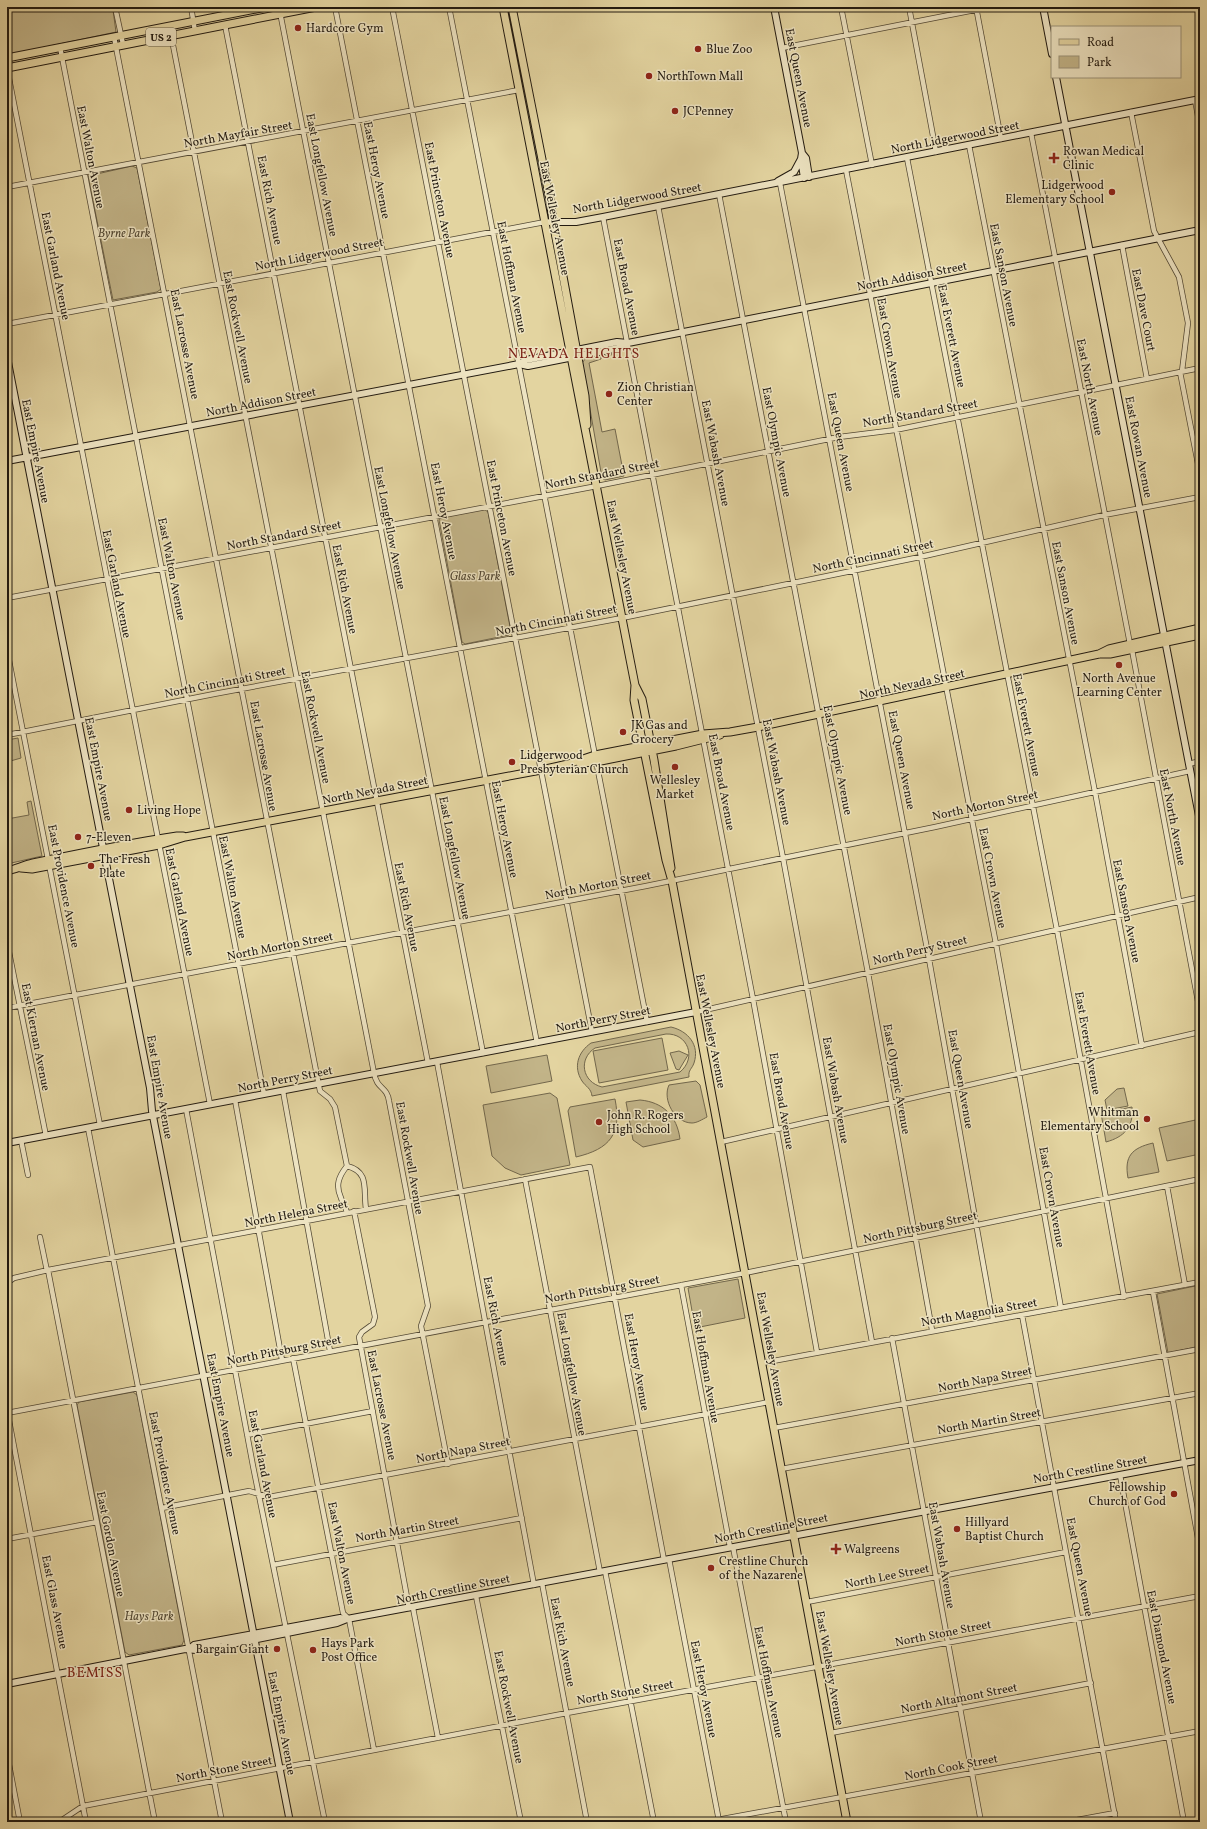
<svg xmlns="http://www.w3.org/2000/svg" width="1207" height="1829" font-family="Vollkorn,serif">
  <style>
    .green { fill: #c2b488; stroke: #72674c; fill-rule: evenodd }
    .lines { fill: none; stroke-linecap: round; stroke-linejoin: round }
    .street-casing { stroke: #524834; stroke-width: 6 }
    .secondary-casing { stroke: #221a10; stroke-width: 8 }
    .primary-casing { stroke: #221a10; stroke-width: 9 }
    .street { stroke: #ede3c1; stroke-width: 4.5 }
    .secondary { stroke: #ede3c1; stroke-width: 6 }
    .primary { stroke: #e3d4a0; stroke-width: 7 }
    .poi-dot { fill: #8f2418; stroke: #ede3c1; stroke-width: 1.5 }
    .labels { text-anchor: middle; stroke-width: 3; stroke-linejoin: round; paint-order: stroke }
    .shield { fill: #ede3c1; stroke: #5f5645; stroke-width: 1 }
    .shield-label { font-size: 11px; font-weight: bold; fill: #221a10 }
    .poi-label { font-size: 12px; fill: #221a10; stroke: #ede3c1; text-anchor: start }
    .street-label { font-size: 12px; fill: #221a10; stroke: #ede3c1 }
    .park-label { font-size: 12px; font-style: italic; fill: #524834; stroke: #ede3c1 }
    .quarter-label { font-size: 14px; letter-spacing: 1px; fill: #7a1f14; stroke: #ede3c1 }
  </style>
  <rect width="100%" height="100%" fill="#e3d4a0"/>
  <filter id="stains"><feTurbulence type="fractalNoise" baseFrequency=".005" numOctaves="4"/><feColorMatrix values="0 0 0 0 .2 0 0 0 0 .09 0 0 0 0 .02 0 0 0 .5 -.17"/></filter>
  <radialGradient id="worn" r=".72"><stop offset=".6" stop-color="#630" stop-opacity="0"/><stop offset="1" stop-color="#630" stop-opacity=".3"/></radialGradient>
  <!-- green -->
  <path class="green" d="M 7,7 L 110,7 L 113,10 L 116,32 L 7,55 Z
    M 132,166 L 137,168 L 161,289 L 157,292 L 113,300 L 88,176 Z
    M 614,352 L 615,354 L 601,357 L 601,359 L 589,363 L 602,432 L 615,429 L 624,476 L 605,480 L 602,478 L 582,363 L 586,358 Z
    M 484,509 L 488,512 L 511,632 L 509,635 L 465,644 L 462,642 L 439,520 L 440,518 Z
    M 18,738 L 21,758 L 7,762 L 7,740 Z
    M 31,801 L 42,856 L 7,864 L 7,819 L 29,815 L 27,802 Z
    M 671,1027 C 688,1031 700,1045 694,1063 C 692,1069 688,1070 689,1077 L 592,1096 C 591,1088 586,1087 582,1081 C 573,1067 578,1052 591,1043 ZM 666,1034 C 688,1033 697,1058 680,1072 L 602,1087 C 582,1082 578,1059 595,1048 Z
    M 662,1038 L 668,1070 L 599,1083 L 593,1051 Z
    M 679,1051 L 688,1055 L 679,1070 L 676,1069 L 670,1053 Z
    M 547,1055 L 552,1081 L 491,1093 L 486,1066 Z
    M 696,1081 L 700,1085 L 707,1117 C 703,1119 697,1123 692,1123 C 675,1123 662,1100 669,1085 Z
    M 1124,1088 L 1128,1106 L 1107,1110 L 1105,1100 L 1117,1089 Z
    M 550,1093 L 557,1098 L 570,1165 L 521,1175 L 505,1168 L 492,1156 L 483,1105 Z
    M 615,1099 C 622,1134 610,1149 576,1157 L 568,1111 L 570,1107 Z
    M 640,1100 C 663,1102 677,1116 680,1139 L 643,1147 L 633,1140 L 626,1102 Z
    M 1132,1107 C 1134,1127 1124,1137 1106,1142 L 1101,1113 Z
    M 1200,1119 L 1200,1154 L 1167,1161 L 1159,1128 Z
    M 1153,1143 L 1159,1172 L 1128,1178 C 1124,1156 1132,1148 1153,1143 Z
    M 738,1279 L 745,1318 L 695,1328 L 688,1288 Z
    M 1200,1285 L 1200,1346 L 1168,1353 L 1157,1294 Z
    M 133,1392 L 137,1395 L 184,1640 L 182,1645 L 129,1655 L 125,1652 L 77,1405 L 79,1402 Z"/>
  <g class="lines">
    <!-- street casing -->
    <g class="street-casing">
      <path id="street" d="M 115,7 L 123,44
        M 191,7 L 195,31
        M 279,7 L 483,1053
        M 335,7 L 537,1043
        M 392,7 L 592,1032
        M 449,7 L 647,1022
        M 841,7 L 872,165
        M 909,7 L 936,152
        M 976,7 L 1001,139
        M 225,25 L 428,1063
        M 171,35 L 374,1073 C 377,1090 387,1086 389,1101 L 428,1306 L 421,1326 L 448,1464
        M 114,37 L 320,1091 L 330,1099 L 335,1107 L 347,1166 C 339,1176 335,1185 341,1198 C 343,1204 346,1207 347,1213
        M 60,47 L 264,1094
        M 782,48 L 990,7
        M 7,68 L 210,1104
        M 1195,100 L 1200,127
        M 1131,112 L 1154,231 L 1179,277 L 1188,323 L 1182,371
        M 1031,133 L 1130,644
        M 969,145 L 1095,792 L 1142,1046
        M 907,158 L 1057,930 L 1124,1297
        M 846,170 L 996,944 L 1061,1308
        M 780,183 L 929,959 L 993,1319
        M 7,187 L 519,90
        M 719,194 L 868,973 L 932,1330
        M 658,206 L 783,858 L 872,1342
        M 603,217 L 753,999 L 817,1352
        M 1122,245 L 1147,379
        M 7,324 L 545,222
        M 1180,372 L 1200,474
        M 7,598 L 597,486 L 839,437 L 895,430 L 1200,368
        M 7,650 L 100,1125
        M 1132,650 L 1200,1012
        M 7,735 L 214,694 L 622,618 L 920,557 L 1104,515 L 1200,497
        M 1189,764 L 1200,761
        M 7,942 L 46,1136
        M 7,1008 L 646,886 L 935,827 L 1190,771
        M 696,1012 L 1200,897
        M 437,1062 L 534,1585
        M 283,1091 L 330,1351
        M 235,1100 L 282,1360
        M 186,1109 L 253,1466 L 325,1822
        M 88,1128 L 222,1822
        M 21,1140 L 28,1175
        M 721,1142 L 1200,1032
        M 347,1166 C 370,1172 363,1189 366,1209
        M 525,1179 L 600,1572
        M 1167,1186 L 1185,1285
        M 354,1211 L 375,1317 L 373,1324 L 362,1332 L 359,1337 L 409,1608
        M 40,1237 L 47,1271
        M 48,1270 L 155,1822
        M 7,1283 L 14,1278 L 48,1270 L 590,1167 L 664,1560
        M 681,1285 L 730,1547
        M 1153,1292 L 1200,1549
        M 1022,1315 L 1116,1822
        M 892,1338 L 981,1822
        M 293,1358 L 343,1613 L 349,1619 L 374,1750
        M 762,1363 L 1200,1282
        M 7,1410 L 86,1822
        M 7,1413 L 745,1273 L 1200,1179
        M 774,1428 L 1200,1349
        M 247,1435 L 373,1411
        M 781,1469 L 1200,1393
        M 1120,1475 L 1184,1822
        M 162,1508 L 249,1491 L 269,1497 L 769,1402
        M 7,1539 L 97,1522
        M 733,1547 L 786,1822
        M 669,1559 L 719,1821
        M 273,1565 L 522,1518
        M 605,1571 L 654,1822
        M 542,1583 L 587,1822
        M 476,1596 L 521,1822
        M 807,1602 L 1066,1552
        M 413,1608 L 438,1738
        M 831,1733 L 1091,1683
        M 7,1754 L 20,1822
        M 59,1822 L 83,1806 L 567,1713 L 1200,1596
        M 706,1822 L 1200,1731
        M 1066,1822 L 1115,1813"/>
    </g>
    <!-- secondary casing -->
    <g class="secondary-casing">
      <path id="secondary" d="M 774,7 L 802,153 L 801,159 L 804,178
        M 1043,7 L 1052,54
        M 1056,77 L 1200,821
        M 802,153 L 806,158 L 809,177
        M 778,181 L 794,172 L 801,159
        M 550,222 L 576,222 L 603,217 L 1200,99
        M 7,357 L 150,1088 L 152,1111 L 290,1822
        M 519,364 L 528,366 L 619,348 L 628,343 L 1200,230
        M 7,461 L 519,364 L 526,360 L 617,342 L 628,343
        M 7,1143 L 696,1012
        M 189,1649 L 194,1645 L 340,1618 L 347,1619
        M 7,1684 L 185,1649 L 196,1650 L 222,1646 L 337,1623 L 347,1619 L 1200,1460"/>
    </g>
    <!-- primary casing -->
    <g class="primary-casing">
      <path id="primary" d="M 503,7 L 635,685 L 642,699 L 654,760 L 671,868
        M 512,7 L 551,205 L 553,222 L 585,396 L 587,425
        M 7,58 L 266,7
        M 7,68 L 316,7
        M 1099,654 L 1109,649 L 1200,628
        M 635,685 L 634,700 L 666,860 L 672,881 L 847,1822
        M 580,763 L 596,762 L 676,746 L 720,735
        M 21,868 L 32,869 L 159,845 L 185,837 L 541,770 L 568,764 L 595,755 L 703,734 L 730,732 L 758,727 L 1099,654 L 1110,654 L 1200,635
        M 7,871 C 16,869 24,865 33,863 C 81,853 129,843 177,836 L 183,836"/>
    </g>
    <!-- street -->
    <use href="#street" class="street"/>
    <!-- secondary -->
    <use href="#secondary" class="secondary"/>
    <!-- primary -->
    <use href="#primary" class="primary"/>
  </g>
  <!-- markers -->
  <g class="poi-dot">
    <circle cx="298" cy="28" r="4"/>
    <circle cx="698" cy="49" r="4"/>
    <circle cx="649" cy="76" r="4"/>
    <circle cx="675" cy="111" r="4"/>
    <path d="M1052 152h4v4h4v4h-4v4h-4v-4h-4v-4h4z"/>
    <circle cx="1112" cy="192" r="4"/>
    <circle cx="609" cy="394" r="4"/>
    <circle cx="1119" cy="665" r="4"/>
    <circle cx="623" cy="732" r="4"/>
    <circle cx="512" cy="762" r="4"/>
    <circle cx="675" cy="767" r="4"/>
    <circle cx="129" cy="810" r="4"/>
    <circle cx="78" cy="837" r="4"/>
    <circle cx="91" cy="866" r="4"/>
    <circle cx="1147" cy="1119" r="4"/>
    <circle cx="599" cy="1122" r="4"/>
    <circle cx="1174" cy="1494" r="4"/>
    <circle cx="957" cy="1529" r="4"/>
    <path d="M834 1543h4v4h4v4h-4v4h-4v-4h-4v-4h4z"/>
    <circle cx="711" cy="1568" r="4"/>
    <circle cx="277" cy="1649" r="4"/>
    <circle cx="313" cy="1650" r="4"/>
  </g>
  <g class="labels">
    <!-- shield labels -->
    <rect class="shield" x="146" y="28" width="30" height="18" rx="3"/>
    <g class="shield-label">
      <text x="161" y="41">US 2</text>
    </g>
    <!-- poi labels -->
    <g class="poi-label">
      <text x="306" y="32">Hardcore Gym</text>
      <text x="706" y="53">Blue Zoo</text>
      <text x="657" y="80">NorthTown Mall</text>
      <text x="683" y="115">JCPenney</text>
      <text x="1063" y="155">Rowan Medical<tspan x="1063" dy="14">Clinic</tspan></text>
      <text x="1104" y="189" text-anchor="end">Lidgerwood<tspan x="1104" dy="14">Elementary School</tspan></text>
      <text x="617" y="391">Zion Christian<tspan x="617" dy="14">Center</tspan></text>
      <text x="1119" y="682" text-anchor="middle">North Avenue<tspan x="1119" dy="14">Learning Center</tspan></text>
      <text x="631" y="729">JK Gas and<tspan x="631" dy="14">Grocery</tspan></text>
      <text x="520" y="759">Lidgerwood<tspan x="520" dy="14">Presbyterian Church</tspan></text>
      <text x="675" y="784" text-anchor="middle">Wellesley<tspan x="675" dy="14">Market</tspan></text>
      <text x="137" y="814">Living Hope</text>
      <text x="86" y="841">7-Eleven</text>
      <text x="99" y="863">The Fresh<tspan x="99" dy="14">Plate</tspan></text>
      <text x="1139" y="1116" text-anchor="end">Whitman<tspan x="1139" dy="14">Elementary School</tspan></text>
      <text x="607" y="1119">John R. Rogers<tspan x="607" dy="14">High School</tspan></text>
      <text x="1166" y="1491" text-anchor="end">Fellowship<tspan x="1166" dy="14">Church of God</tspan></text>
      <text x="965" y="1526">Hillyard<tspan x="965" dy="14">Baptist Church</tspan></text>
      <text x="844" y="1553">Walgreens</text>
      <text x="719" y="1565">Crestline Church<tspan x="719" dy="14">of the Nazarene</tspan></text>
      <text x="321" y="1647">Hays Park<tspan x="321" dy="14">Post Office</tspan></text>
      <text x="269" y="1653" text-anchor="end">Bargain Giant</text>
    </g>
    <!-- street labels -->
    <g class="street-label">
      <text transform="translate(799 78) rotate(79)" y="4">East Queen Avenue</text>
      <text transform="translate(238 134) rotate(-10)" y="4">North Mayfair Street</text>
      <text transform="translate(955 137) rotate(-11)" y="4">North Lidgerwood Street</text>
      <text transform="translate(91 157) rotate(79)" y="4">East Walton Avenue</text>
      <text transform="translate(377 170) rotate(79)" y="4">East Heroy Avenue</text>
      <text transform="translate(322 175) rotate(79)" y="4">East Longfellow Avenue</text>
      <text transform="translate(637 198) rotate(-10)" y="4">North Lidgerwood Street</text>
      <text transform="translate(270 200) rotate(79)" y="4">East Rich Avenue</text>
      <text transform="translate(440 200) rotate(79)" y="4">East Princeton Avenue</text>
      <text transform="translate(555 218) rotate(79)" y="4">East Wellesley Avenue</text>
      <text transform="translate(319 254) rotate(-11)" y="4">North Lidgerwood Street</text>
      <text transform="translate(56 266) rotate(79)" y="4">East Garland Avenue</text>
      <text transform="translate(1004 275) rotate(79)" y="4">East Sanson Avenue</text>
      <text transform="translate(912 276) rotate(-11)" y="4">North Addison Street</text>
      <text transform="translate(512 277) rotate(79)" y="4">East Hoffman Avenue</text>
      <text transform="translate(627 287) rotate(79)" y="4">East Broad Avenue</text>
      <text transform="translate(1144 310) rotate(79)" y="4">East Dave Court</text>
      <text transform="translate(238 327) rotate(79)" y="4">East Rockwell Avenue</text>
      <text transform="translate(952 336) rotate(79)" y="4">East Everett Avenue</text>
      <text transform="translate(185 344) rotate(79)" y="4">East Lacrosse Avenue</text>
      <text transform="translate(890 348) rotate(80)" y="4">East Crown Avenue</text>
      <text transform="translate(1090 387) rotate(79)" y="4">East North Avenue</text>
      <text transform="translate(261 402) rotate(-11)" y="4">North Addison Street</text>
      <text transform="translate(920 413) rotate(-10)" y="4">North Standard Street</text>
      <text transform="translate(777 442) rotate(79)" y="4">East Olympic Avenue</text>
      <text transform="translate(841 442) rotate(79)" y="4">East Queen Avenue</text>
      <text transform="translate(1139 447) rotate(79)" y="4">East Rowan Avenue</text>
      <text transform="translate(36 451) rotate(79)" y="4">East Empire Avenue</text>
      <text transform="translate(716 453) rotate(79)" y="4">East Wabash Avenue</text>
      <text transform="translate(602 474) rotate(-11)" y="4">North Standard Street</text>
      <text transform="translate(444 511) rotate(79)" y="4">East Heroy Avenue</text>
      <text transform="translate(502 518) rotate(79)" y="4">East Princeton Avenue</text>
      <text transform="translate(390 528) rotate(79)" y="4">East Longfellow Avenue</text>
      <text transform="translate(284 535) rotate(-11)" y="4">North Standard Street</text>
      <text transform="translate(873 556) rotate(-12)" y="4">North Cincinnati Street</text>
      <text transform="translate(622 557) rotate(79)" y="4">East Wellesley Avenue</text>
      <text transform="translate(172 569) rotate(79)" y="4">East Walton Avenue</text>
      <text transform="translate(117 584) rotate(79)" y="4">East Garland Avenue</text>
      <text transform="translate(345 589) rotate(79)" y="4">East Rich Avenue</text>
      <text transform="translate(1066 593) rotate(79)" y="4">East Sanson Avenue</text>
      <text transform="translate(556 620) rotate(-11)" y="4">North Cincinnati Street</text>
      <text transform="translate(225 682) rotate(-11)" y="4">North Cincinnati Street</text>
      <text transform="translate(912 684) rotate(-12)" y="4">North Nevada Street</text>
      <text transform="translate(1027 725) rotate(79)" y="4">East Everett Avenue</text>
      <text transform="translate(316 727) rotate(79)" y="4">East Rockwell Avenue</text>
      <text transform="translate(264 756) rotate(80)" y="4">East Lacrosse Avenue</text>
      <text transform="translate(838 760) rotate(79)" y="4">East Olympic Avenue</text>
      <text transform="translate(902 760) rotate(79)" y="4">East Queen Avenue</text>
      <text transform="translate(99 769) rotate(79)" y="4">East Empire Avenue</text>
      <text transform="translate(777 772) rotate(79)" y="4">East Wabash Avenue</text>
      <text transform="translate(722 782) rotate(79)" y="4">East Broad Avenue</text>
      <text transform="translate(375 790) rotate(-11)" y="4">North Nevada Street</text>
      <text transform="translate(985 805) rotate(-12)" y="4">North Morton Street</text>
      <text transform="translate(1173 817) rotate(79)" y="4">East North Avenue</text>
      <text transform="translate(505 829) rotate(79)" y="4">East Heroy Avenue</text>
      <text transform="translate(455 858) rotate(79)" y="4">East Longfellow Avenue</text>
      <text transform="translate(993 878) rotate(79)" y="4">East Crown Avenue</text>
      <text transform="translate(598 885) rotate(-11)" y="4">North Morton Street</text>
      <text transform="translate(64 886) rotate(79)" y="4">East Providence Avenue</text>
      <text transform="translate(233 887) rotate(79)" y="4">East Walton Avenue</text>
      <text transform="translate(180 902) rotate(79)" y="4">East Garland Avenue</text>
      <text transform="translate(407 907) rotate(79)" y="4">East Rich Avenue</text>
      <text transform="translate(1127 911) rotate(79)" y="4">East Sanson Avenue</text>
      <text transform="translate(280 946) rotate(-11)" y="4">North Morton Street</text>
      <text transform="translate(920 950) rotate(-13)" y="4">North Perry Street</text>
      <text transform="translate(603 1019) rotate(-11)" y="4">North Perry Street</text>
      <text transform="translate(711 1031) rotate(79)" y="4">East Wellesley Avenue</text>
      <text transform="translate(36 1037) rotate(79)" y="4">East Kiernan Avenue</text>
      <text transform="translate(1088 1043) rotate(80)" y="4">East Everett Avenue</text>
      <text transform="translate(285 1079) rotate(-11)" y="4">North Perry Street</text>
      <text transform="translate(897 1079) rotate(80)" y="4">East Olympic Avenue</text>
      <text transform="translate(961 1079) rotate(80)" y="4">East Queen Avenue</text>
      <text transform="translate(160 1087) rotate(80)" y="4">East Empire Avenue</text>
      <text transform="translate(836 1090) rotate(80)" y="4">East Wabash Avenue</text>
      <text transform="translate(782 1101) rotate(80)" y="4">East Broad Avenue</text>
      <text transform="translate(410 1158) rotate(80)" y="4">East Rockwell Avenue</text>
      <text transform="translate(1052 1197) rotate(80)" y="4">East Crown Avenue</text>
      <text transform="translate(296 1213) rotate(-11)" y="4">North Helena Street</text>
      <text transform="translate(920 1227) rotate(-12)" y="4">North Pittsburg Street</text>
      <text transform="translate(602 1289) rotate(-10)" y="4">North Pittsburg Street</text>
      <text transform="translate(979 1312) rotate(-10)" y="4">North Magnolia Street</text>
      <text transform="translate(496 1321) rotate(79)" y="4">East Rich Avenue</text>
      <text transform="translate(771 1349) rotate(80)" y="4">East Wellesley Avenue</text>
      <text transform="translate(284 1350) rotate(-11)" y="4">North Pittsburg Street</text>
      <text transform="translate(637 1362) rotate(80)" y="4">East Heroy Avenue</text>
      <text transform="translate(706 1367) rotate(80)" y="4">East Hoffman Avenue</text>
      <text transform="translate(572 1374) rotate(80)" y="4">East Longfellow Avenue</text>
      <text transform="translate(985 1379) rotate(-11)" y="4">North Napa Street</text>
      <text transform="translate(221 1405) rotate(79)" y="4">East Empire Avenue</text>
      <text transform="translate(382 1405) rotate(79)" y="4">East Lacrosse Avenue</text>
      <text transform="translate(989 1421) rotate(-10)" y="4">North Martin Street</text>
      <text transform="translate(463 1450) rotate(-11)" y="4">North Napa Street</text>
      <text transform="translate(263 1464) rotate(79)" y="4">East Garland Avenue</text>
      <text transform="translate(1090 1469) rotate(-10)" y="4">North Crestline Street</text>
      <text transform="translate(165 1473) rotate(79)" y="4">East Providence Avenue</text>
      <text transform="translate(771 1528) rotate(-11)" y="4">North Crestline Street</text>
      <text transform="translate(407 1529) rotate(-10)" y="4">North Martin Street</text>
      <text transform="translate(111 1544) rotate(79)" y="4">East Gordon Avenue</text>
      <text transform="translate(342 1553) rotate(79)" y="4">East Walton Avenue</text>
      <text transform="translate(942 1555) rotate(80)" y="4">East Wabash Avenue</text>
      <text transform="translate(1080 1567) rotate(79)" y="4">East Queen Avenue</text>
      <text transform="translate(887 1576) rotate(-11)" y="4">North Lee Street</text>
      <text transform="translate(453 1589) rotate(-11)" y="4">North Crestline Street</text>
      <text transform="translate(55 1602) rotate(79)" y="4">East Glass Avenue</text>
      <text transform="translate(943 1633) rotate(-11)" y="4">North Stone Street</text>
      <text transform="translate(563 1642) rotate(79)" y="4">East Rich Avenue</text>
      <text transform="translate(1162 1647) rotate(79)" y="4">East Diamond Avenue</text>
      <text transform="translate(830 1668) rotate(80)" y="4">East Wellesley Avenue</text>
      <text transform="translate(769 1682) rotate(79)" y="4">East Hoffman Avenue</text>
      <text transform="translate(704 1689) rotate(79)" y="4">East Heroy Avenue</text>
      <text transform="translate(625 1692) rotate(-10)" y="4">North Stone Street</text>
      <text transform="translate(959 1698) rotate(-11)" y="4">North Altamont Street</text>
      <text transform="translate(509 1707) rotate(79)" y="4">East Rockwell Avenue</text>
      <text transform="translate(282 1723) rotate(79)" y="4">East Empire Avenue</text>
      <text transform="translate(951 1767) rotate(-11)" y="4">North Cook Street</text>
      <text transform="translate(224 1769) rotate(-11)" y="4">North Stone Street</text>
    </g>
    <!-- park labels -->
    <g class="park-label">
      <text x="124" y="237">Byrne Park</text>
      <text x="475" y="580">Glass Park</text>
      <text x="149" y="1620">Hays Park</text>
    </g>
    <!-- quarter labels -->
    <g class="quarter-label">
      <text x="574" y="358">NEVADA HEIGHTS</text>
      <text x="95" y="1677">BEMISS</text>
    </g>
  </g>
  <!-- margin -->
  <rect width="1207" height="1829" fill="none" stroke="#e3d4a0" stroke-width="24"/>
  <rect x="8" y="8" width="1191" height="1813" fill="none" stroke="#221a10" stroke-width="2"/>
  <rect x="12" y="12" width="1183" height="1805" fill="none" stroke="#221a10"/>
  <!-- legend -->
  <rect x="1051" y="26" width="130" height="52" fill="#ede3c1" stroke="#9c937a"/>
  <rect x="1059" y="39" width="20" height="6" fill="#e3d4a0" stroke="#9c937a"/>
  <text x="1087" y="46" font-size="12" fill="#221a10">Road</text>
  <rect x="1059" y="56" width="20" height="12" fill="#c2b488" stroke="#9c937a"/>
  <text x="1087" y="66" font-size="12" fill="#221a10">Park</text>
  <rect width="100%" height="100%" filter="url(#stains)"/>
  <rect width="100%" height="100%" fill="url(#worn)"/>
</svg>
